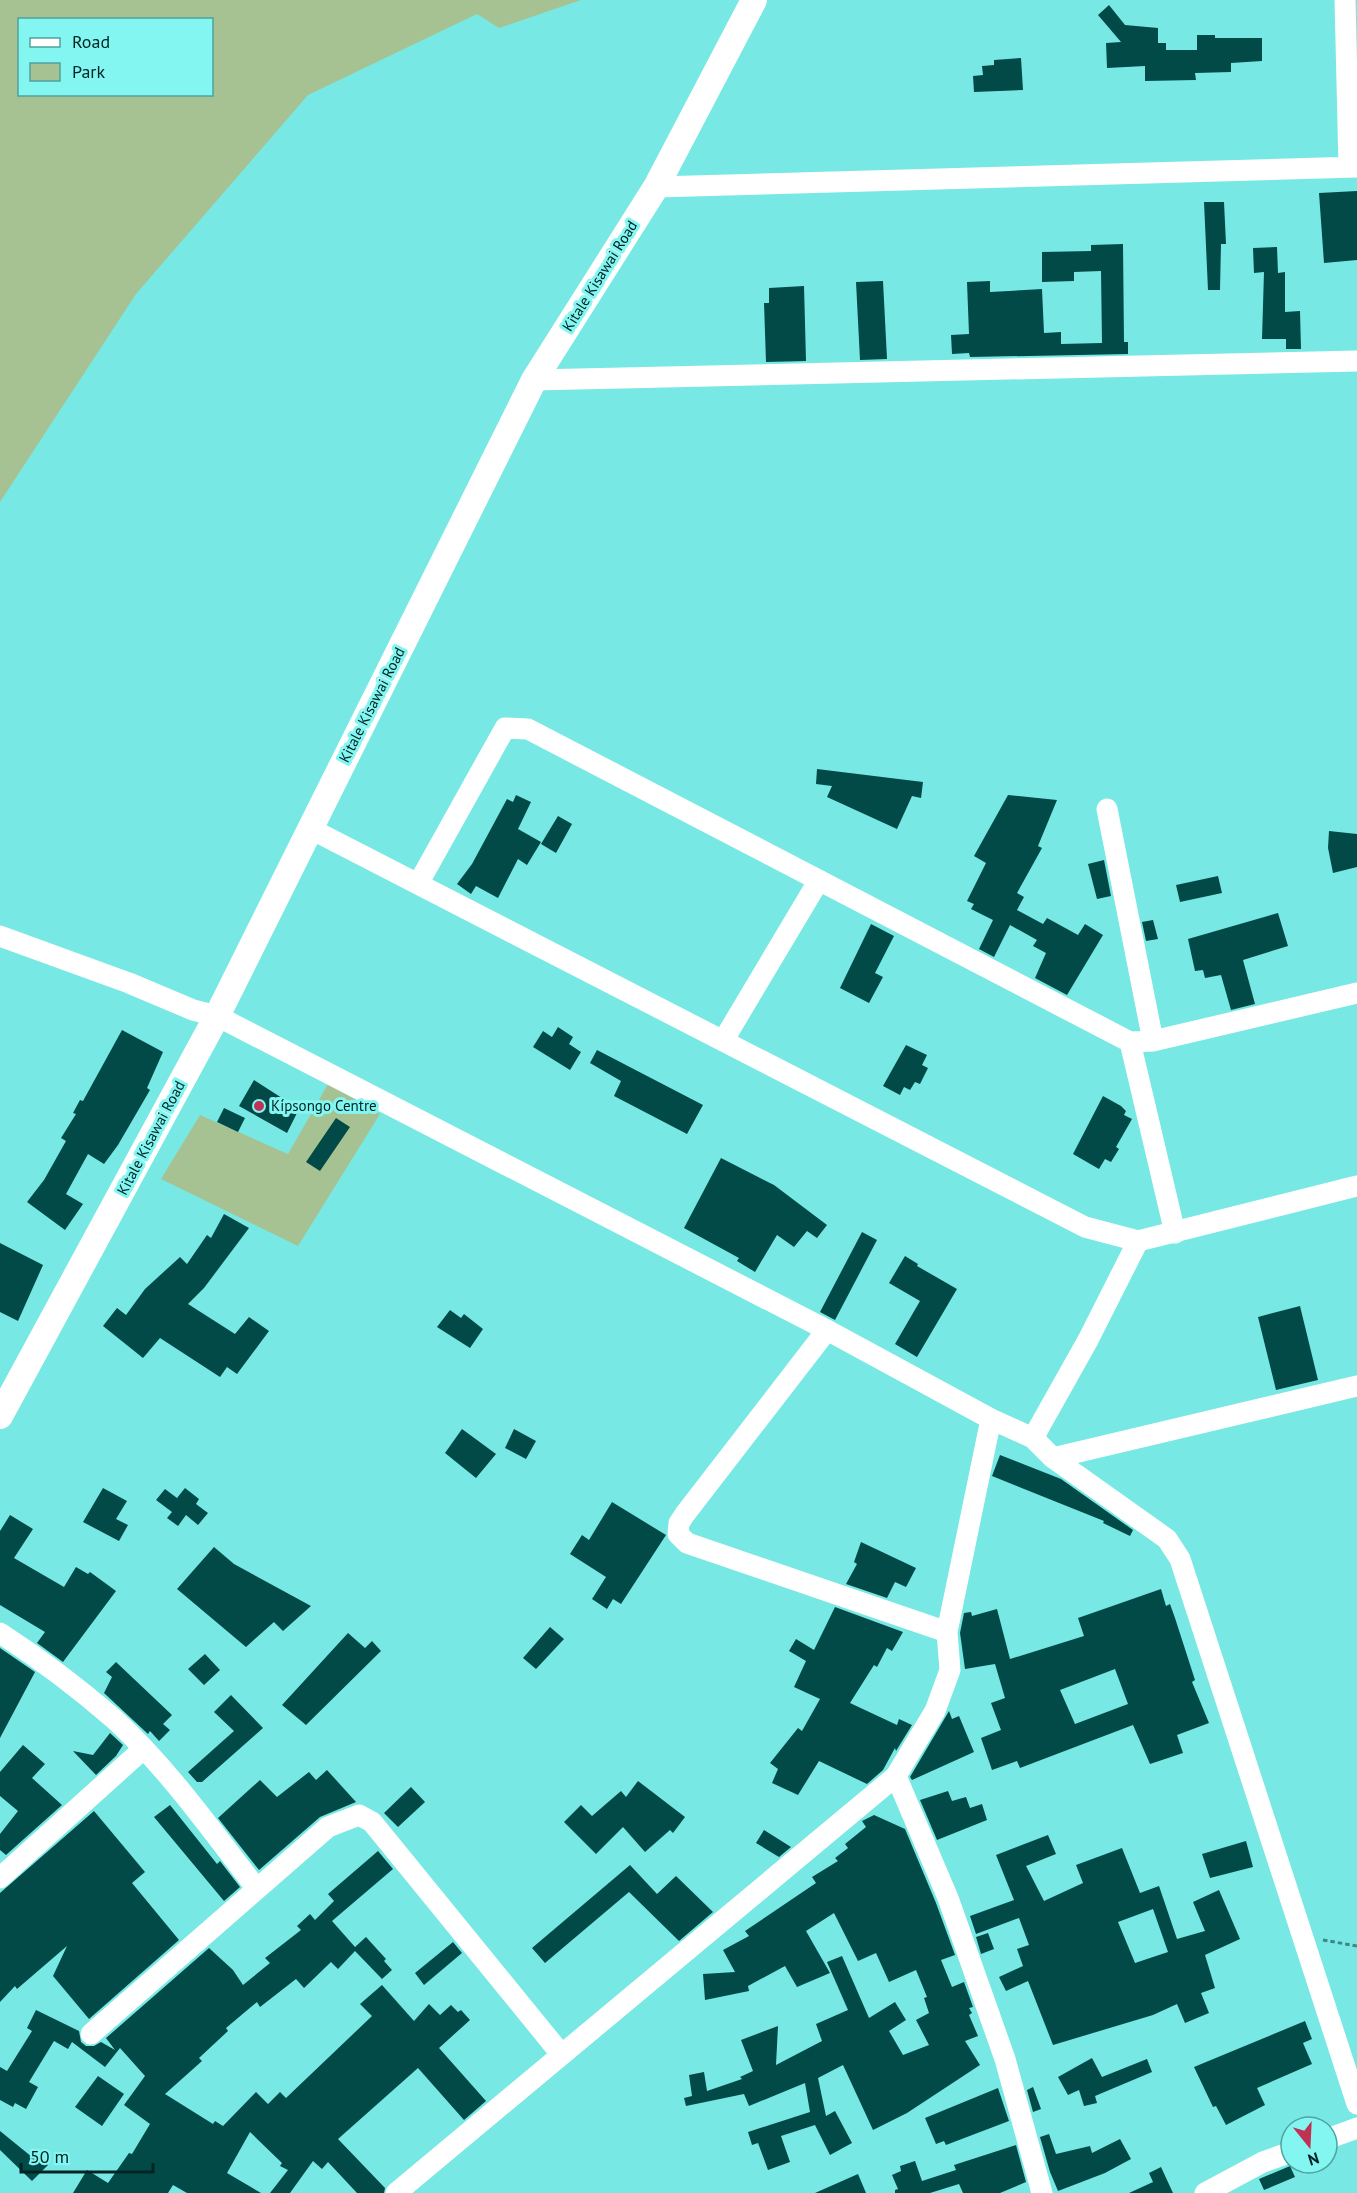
<svg xmlns="http://www.w3.org/2000/svg" width="1357" height="2193" font-family="'PT Sans',sans-serif">
  <style>
    .green { fill: #a7c292; fill-rule: evenodd }
    .building { fill: #024a48; fill-rule: evenodd }
    .lines { fill: none; stroke-linecap: round; stroke-linejoin: round }
    .path { stroke: #3c8885; stroke-width: 3; stroke-dasharray: 4.5 3; stroke-linecap: butt }
    .minor { stroke: #fff; stroke-width: 21 }
    .tertiary { stroke: #fff; stroke-width: 26 }
    .poi-dot { fill: #c13153; stroke: #84f6f1; stroke-width: 2 }
    .labels { text-anchor: middle; stroke-width: 6; stroke-linejoin: round; paint-order: stroke }
    .street-label { font-size: 15px; fill: #002423; stroke: #84f6f1 }
    .poi-label { font-size: 15px; fill: #002423; stroke: #84f6f1; text-anchor: start }
  </style>
  <rect width="100%" height="100%" fill="#77e8e4"/>
  <!-- green -->
  <path class="green" d="M 0,0 L 581,0 L 499,28 L 477,14 L 308,95 L 136,294 L 0,502 ZM 20,20 L 212,20 L 212,94 L 20,94 Z
    M 328,1084 L 380,1114 L 298,1246 L 161,1179 L 200,1115 L 288,1154 Z"/>
  <!-- building -->
  <path class="building" d="M 1109,5 L 1125,25 L 1158,28 L 1158,43 L 1166,43 L 1166,50 L 1197,50 L 1197,35 L 1215,35 L 1215,38 L 1262,38 L 1262,61 L 1231,63 L 1231,72 L 1195,73 L 1196,80 L 1145,81 L 1145,66 L 1107,68 L 1106,43 L 1121,42 L 1098,15 Z
    M 1021,58 L 1023,90 L 974,92 L 973,76 L 983,75 L 982,66 L 994,65 L 994,60 Z
    M 1357,191 L 1357,260 L 1324,263 L 1319,193 Z
    M 1204,202 L 1224,202 L 1226,244 L 1221,244 L 1220,290 L 1208,290 Z
    M 1123,244 L 1124,342 L 1128,342 L 1128,354 L 970,357 L 969,353 L 952,354 L 951,335 L 969,334 L 967,282 L 990,281 L 990,292 L 1042,289 L 1044,333 L 1061,332 L 1061,344 L 1102,343 L 1101,271 L 1074,272 L 1074,281 L 1042,282 L 1042,252 L 1091,251 L 1091,245 Z
    M 1277,247 L 1278,273 L 1285,272 L 1285,312 L 1300,311 L 1301,349 L 1286,349 L 1286,339 L 1262,339 L 1264,272 L 1254,273 L 1253,248 Z
    M 883,281 L 887,359 L 860,360 L 856,282 Z
    M 804,286 L 806,361 L 766,362 L 764,303 L 769,303 L 769,288 Z
    M 817,769 L 923,782 L 921,798 L 912,796 L 897,829 L 827,797 L 832,786 L 816,784 Z
    M 516,795 L 531,802 L 518,829 L 541,842 L 527,865 L 518,859 L 498,898 L 476,886 L 471,894 L 457,884 L 472,864 L 507,799 L 513,802 Z
    M 1008,795 L 1057,800 L 1038,846 L 1042,848 L 1017,893 L 1024,897 L 1017,910 L 1043,924 L 1047,918 L 1078,935 L 1085,924 L 1103,935 L 1067,995 L 1035,978 L 1046,953 L 1033,946 L 1037,940 L 1010,925 L 994,957 L 979,949 L 993,920 L 971,909 L 974,904 L 967,901 L 986,863 L 974,856 Z
    M 558,816 L 572,824 L 556,853 L 541,844 Z
    M 1329,831 L 1357,834 L 1357,867 L 1333,873 L 1328,848 Z
    M 1104,860 L 1111,896 L 1097,899 L 1088,864 Z
    M 1218,876 L 1222,893 L 1180,902 L 1176,885 Z
    M 1278,913 L 1288,946 L 1243,960 L 1255,1004 L 1231,1010 L 1221,975 L 1205,978 L 1203,970 L 1195,971 L 1188,939 Z
    M 1153,920 L 1158,939 L 1146,941 L 1142,922 Z
    M 871,924 L 894,936 L 875,973 L 883,977 L 869,1003 L 840,988 Z
    M 558,1027 L 573,1037 L 569,1044 L 581,1052 L 570,1070 L 533,1047 L 543,1031 L 552,1037 Z
    M 122,1030 L 163,1052 L 147,1088 L 150,1090 L 118,1145 L 104,1164 L 88,1154 L 66,1194 L 83,1204 L 65,1230 L 27,1202 L 44,1180 L 66,1141 L 61,1138 L 76,1114 L 73,1113 L 80,1100 L 83,1101 Z
    M 906,1045 L 927,1055 L 922,1065 L 928,1068 L 920,1084 L 915,1082 L 910,1090 L 904,1087 L 900,1095 L 883,1086 Z
    M 597,1050 L 703,1105 L 687,1134 L 614,1096 L 621,1081 L 590,1063 Z
    M 254,1080 L 299,1109 L 287,1133 L 239,1106 Z
    M 1103,1096 L 1121,1106 L 1126,1111 L 1124,1115 L 1132,1119 L 1116,1147 L 1119,1149 L 1111,1162 L 1105,1159 L 1099,1169 L 1073,1154 Z
    M 224,1108 L 245,1118 L 238,1132 L 217,1122 Z
    M 336,1118 L 350,1127 L 320,1171 L 306,1162 Z
    M 721,1158 L 774,1185 L 827,1225 L 817,1238 L 807,1231 L 794,1247 L 777,1235 L 755,1272 L 737,1261 L 739,1258 L 684,1228 Z
    M 224,1214 L 249,1228 L 204,1288 L 188,1304 L 235,1334 L 249,1317 L 269,1331 L 237,1374 L 227,1367 L 220,1377 L 160,1338 L 143,1358 L 103,1326 L 117,1308 L 126,1315 L 145,1289 L 180,1257 L 187,1264 L 207,1235 L 211,1238 Z
    M 862,1232 L 877,1240 L 835,1320 L 820,1312 Z
    M 0,1243 L 43,1265 L 18,1321 L 0,1312 Z
    M 905,1256 L 918,1264 L 917,1266 L 957,1289 L 917,1357 L 895,1344 L 920,1301 L 889,1283 Z
    M 1300,1306 L 1318,1380 L 1276,1390 L 1258,1317 Z
    M 450,1310 L 461,1318 L 464,1314 L 483,1329 L 470,1348 L 437,1327 Z
    M 462,1429 L 496,1454 L 476,1478 L 445,1453 Z
    M 514,1429 L 536,1441 L 526,1459 L 505,1448 Z
    M 1000,1455 L 1061,1479 L 1133,1530 L 1130,1536 L 1103,1523 L 1104,1521 L 992,1476 Z
    M 103,1488 L 127,1501 L 116,1519 L 128,1525 L 119,1541 L 83,1522 Z
    M 185,1488 L 199,1499 L 196,1504 L 208,1513 L 198,1525 L 186,1515 L 178,1526 L 167,1518 L 172,1512 L 156,1500 L 165,1489 L 177,1498 Z
    M 612,1502 L 666,1535 L 621,1604 L 613,1599 L 607,1609 L 592,1599 L 606,1577 L 570,1554 L 582,1535 L 589,1540 Z
    M 10,1515 L 33,1529 L 14,1558 L 64,1587 L 76,1567 L 88,1574 L 90,1572 L 116,1591 L 63,1662 L 37,1643 L 45,1632 L 0,1605 L 0,1531 Z
    M 861,1542 L 916,1568 L 906,1587 L 895,1582 L 887,1598 L 846,1584 L 857,1564 L 854,1562 Z
    M 214,1547 L 234,1564 L 311,1606 L 283,1631 L 274,1622 L 246,1647 L 177,1589 Z
    M 1161,1589 L 1166,1606 L 1170,1604 L 1175,1618 L 1195,1680 L 1192,1682 L 1209,1723 L 1177,1735 L 1183,1753 L 1150,1764 L 1133,1725 L 1020,1768 L 1017,1761 L 992,1770 L 981,1738 L 1001,1730 L 991,1703 L 1005,1698 L 995,1664 L 965,1669 L 960,1633 L 964,1613 L 971,1612 L 972,1616 L 997,1609 L 1010,1659 L 1084,1636 L 1078,1618 ZM 1115,1669 L 1128,1704 L 1075,1724 L 1060,1690 Z
    M 835,1607 L 903,1632 L 892,1651 L 887,1648 L 877,1667 L 874,1665 L 850,1703 L 897,1725 L 899,1719 L 912,1725 L 896,1751 L 895,1748 L 883,1770 L 867,1784 L 819,1761 L 798,1795 L 772,1783 L 778,1769 L 770,1763 L 798,1728 L 802,1731 L 820,1699 L 794,1687 L 806,1661 L 789,1651 L 796,1639 L 814,1650 Z
    M 550,1627 L 564,1639 L 536,1669 L 523,1658 Z
    M 348,1633 L 365,1648 L 372,1641 L 381,1651 L 306,1725 L 282,1705 Z
    M 0,1648 L 35,1672 L 0,1738 Z
    M 205,1654 L 220,1670 L 204,1685 L 188,1669 Z
    M 116,1662 L 172,1715 L 163,1724 L 170,1730 L 159,1741 L 150,1731 L 148,1734 L 104,1693 L 112,1677 L 106,1672 Z
    M 231,1695 L 263,1728 L 202,1782 L 197,1782 L 188,1772 L 234,1731 L 214,1712 Z
    M 949,1711 L 952,1719 L 959,1716 L 974,1752 L 912,1780 L 910,1777 Z
    M 110,1733 L 123,1745 L 116,1756 L 96,1775 L 73,1751 L 93,1755 Z
    M 23,1745 L 45,1764 L 32,1778 L 62,1805 L 6,1855 L 0,1850 L 0,1834 L 18,1811 L 0,1796 L 0,1772 Z
    M 327,1770 L 356,1802 L 320,1817 L 259,1870 L 218,1818 L 260,1780 L 277,1797 L 309,1772 L 316,1780 Z
    M 638,1781 L 685,1817 L 673,1833 L 670,1830 L 645,1852 L 623,1827 L 596,1854 L 564,1822 L 581,1805 L 592,1816 L 621,1791 L 626,1797 Z
    M 411,1787 L 425,1802 L 398,1827 L 384,1813 Z
    M 948,1791 L 952,1801 L 966,1797 L 970,1808 L 982,1804 L 987,1820 L 937,1840 L 920,1800 Z
    M 170,1805 L 217,1864 L 220,1861 L 240,1887 L 224,1901 L 154,1817 Z
    M 94,1811 L 145,1872 L 132,1883 L 179,1940 L 89,2019 L 53,1976 L 67,1946 L 17,1989 L 15,1986 L 0,2002 L 0,1893 Z
    M 874,1815 L 905,1829 L 936,1903 L 955,1955 L 941,1960 L 952,1987 L 964,1982 L 973,2007 L 969,2008 L 972,2013 L 969,2015 L 978,2036 L 965,2041 L 980,2065 L 907,2113 L 873,2130 L 843,2065 L 818,2078 L 826,2116 L 835,2111 L 852,2143 L 830,2155 L 815,2125 L 781,2136 L 790,2162 L 768,2170 L 758,2143 L 752,2145 L 748,2132 L 810,2112 L 805,2083 L 749,2106 L 744,2094 L 686,2106 L 684,2098 L 692,2096 L 689,2075 L 704,2072 L 707,2091 L 742,2079 L 740,2077 L 753,2071 L 741,2040 L 778,2026 L 776,2065 L 822,2041 L 816,2024 L 848,2010 L 827,1962 L 842,1956 L 869,2018 L 895,2002 L 906,2020 L 889,2031 L 903,2055 L 929,2045 L 916,2020 L 929,2013 L 924,1998 L 927,1997 L 916,1970 L 889,1982 L 876,1953 L 858,1961 L 834,1913 L 806,1931 L 830,1973 L 797,1987 L 785,1966 L 748,1986 L 749,1991 L 705,2000 L 703,1974 L 735,1972 L 723,1950 L 749,1936 L 745,1931 L 816,1883 L 812,1877 L 838,1861 L 835,1858 L 848,1848 L 845,1844 L 866,1827 L 862,1821 Z
    M 764,1830 L 791,1847 L 779,1857 L 756,1843 Z
    M 1048,1835 L 1056,1854 L 1026,1866 L 1044,1901 L 1083,1883 L 1076,1865 L 1122,1848 L 1140,1893 L 1159,1886 L 1177,1939 L 1205,1931 L 1193,1902 L 1219,1890 L 1240,1939 L 1205,1955 L 1215,1988 L 1201,1993 L 1209,2013 L 1185,2023 L 1177,2004 L 1153,2015 L 1053,2045 L 1028,1981 L 1006,1991 L 999,1977 L 1023,1966 L 1017,1949 L 1029,1945 L 1019,1918 L 976,1934 L 970,1916 L 1014,1900 L 996,1855 ZM 1153,1909 L 1168,1952 L 1135,1963 L 1118,1922 Z
    M 1246,1841 L 1253,1867 L 1210,1878 L 1202,1854 Z
    M 378,1851 L 393,1869 L 332,1921 L 355,1947 L 366,1937 L 386,1959 L 384,1961 L 392,1970 L 382,1979 L 355,1951 L 338,1969 L 331,1962 L 304,1988 L 296,1979 L 260,2007 L 257,2002 L 226,2028 L 228,2031 L 199,2058 L 202,2061 L 165,2094 L 213,2124 L 215,2121 L 223,2126 L 256,2092 L 268,2104 L 280,2092 L 286,2098 L 372,2016 L 360,2004 L 382,1985 L 414,2021 L 429,2004 L 440,2015 L 451,2005 L 458,2012 L 461,2010 L 470,2020 L 439,2048 L 486,2101 L 464,2120 L 418,2068 L 338,2139 L 385,2188 L 384,2193 L 357,2193 L 328,2162 L 322,2169 L 313,2161 L 290,2193 L 270,2193 L 288,2170 L 280,2166 L 282,2163 L 250,2132 L 227,2173 L 261,2193 L 187,2193 L 173,2185 L 168,2193 L 73,2193 L 87,2170 L 108,2183 L 129,2153 L 132,2154 L 150,2124 L 124,2105 L 145,2076 L 120,2048 L 105,2067 L 72,2042 L 68,2049 L 54,2041 L 29,2082 L 38,2087 L 26,2109 L 15,2103 L 13,2107 L 0,2100 L 0,2067 L 7,2071 L 32,2031 L 27,2028 L 36,2010 L 79,2031 L 81,2042 L 86,2046 L 94,2046 L 101,2042 L 115,2050 L 106,2038 L 209,1948 L 233,1970 L 243,1985 L 270,1963 L 265,1958 L 301,1930 L 297,1926 L 310,1914 L 315,1920 L 334,1901 L 328,1894 Z
    M 630,1865 L 657,1894 L 676,1876 L 713,1912 L 679,1941 L 629,1892 L 545,1963 L 532,1948 Z
    M 988,1933 L 994,1949 L 981,1954 L 976,1937 Z
    M 453,1942 L 462,1953 L 424,1985 L 415,1973 Z
    M 1305,2021 L 1312,2039 L 1303,2043 L 1312,2064 L 1257,2088 L 1265,2105 L 1226,2125 L 1216,2106 L 1213,2107 L 1194,2067 Z
    M 1092,2058 L 1102,2077 L 1147,2059 L 1152,2072 L 1095,2096 L 1097,2103 L 1084,2106 L 1079,2090 L 1068,2095 L 1058,2077 Z
    M 98,2076 L 124,2094 L 102,2126 L 75,2107 Z
    M 1033,2087 L 1041,2109 L 1033,2112 L 1027,2090 Z
    M 998,2088 L 1009,2121 L 946,2145 L 944,2141 L 936,2144 L 925,2118 Z
    M 0,2131 L 32,2157 L 35,2153 L 48,2165 L 32,2181 L 0,2150 Z
    M 1049,2134 L 1056,2154 L 1090,2146 L 1092,2153 L 1120,2139 L 1131,2159 L 1105,2173 L 1058,2191 L 1050,2172 L 1040,2137 Z
    M 1016,2145 L 1026,2182 L 1000,2193 L 963,2193 L 959,2184 L 930,2193 L 895,2193 L 895,2190 L 898,2189 L 892,2175 L 901,2171 L 900,2166 L 915,2161 L 922,2181 L 956,2170 L 954,2165 Z
    M 1290,2166 L 1295,2177 L 1264,2190 L 1259,2179 Z
    M 1161,2167 L 1173,2193 L 1129,2193 L 1153,2182 L 1149,2173 Z
    M 858,2174 L 866,2193 L 815,2193 Z"/>
  <g class="lines">
    <!-- path -->
    <path class="path" d="M 1323,1940 L 1357,1946"/>
    <!-- minor -->
    <path class="minor" d="M 1345,0 L 1349,167
      M 656,187 L 1357,167
      M 534,380 L 1357,361
      M 1107,809 L 1153,1041
      M 309,828 L 1085,1227 L 1138,1241 L 1357,1186
      M 418,884 L 505,728 L 528,729 L 1130,1042 L 1153,1041 L 1357,993
      M 0,936 L 129,983 L 193,1010 L 217,1016 L 827,1330 L 991,1419 L 1033,1438 L 1053,1458 L 1167,1539 L 1180,1559 L 1357,2104
      M 723,1041 L 819,880
      M 1130,1042 L 1175,1233
      M 827,1330 L 685,1514 L 679,1523 L 678,1534 L 687,1543 L 947,1632
      M 1033,1438 L 1088,1340 L 1138,1241
      M 1053,1458 L 1357,1386
      M 0,1633 C 40,1659 77,1687 113,1718 C 168,1768 212,1831 257,1889
      M 896,1776 L 948,1898 L 1005,2059 L 1042,2193
      M 0,1878 L 142,1750
      M 91,2034 L 328,1827 L 359,1815 L 372,1822 L 561,2054
      M 1327,2139 L 1357,2128
      M 396,2193 L 896,1776 L 935,1711 L 950,1670 L 947,1632 L 991,1419
      M 1205,2193 L 1263,2162 L 1291,2152"/>
    <!-- tertiary -->
    <path class="tertiary" d="M 0,1416 L 217,1016 L 534,380 L 656,187 L 754,0"/>
  </g>
  <!-- markers -->
  <circle class="poi-dot" cx="259" cy="1106" r="6"/>
  <g class="labels">
    <!-- street labels -->
    <g class="street-label">
      <text transform="translate(600 276) rotate(-58)" y="5">Kitale Kisawai Road</text>
      <text transform="translate(372 705) rotate(-63)" y="5">Kitale Kisawai Road</text>
      <text transform="translate(151 1138) rotate(-62)" y="5">Kitale Kisawai Road</text>
    </g>
    <!-- poi labels -->
    <g class="poi-label">
      <text x="271" y="1111">Kipsongo Centre</text>
    </g>
  </g>
  <!-- legend -->
  <rect x="18" y="18" width="195" height="78" fill="#84f6f1" stroke="#4fa29f" stroke-width="1.5"/>
  <rect x="30" y="38" width="30" height="9" fill="#ffffff" stroke="#4fa29f" stroke-width="1.5"/>
  <text x="72" y="48" font-size="18" fill="#002423">Road</text>
  <rect x="30" y="63" width="30" height="18" fill="#a7c292" stroke="#4fa29f" stroke-width="1.5"/>
  <text x="72" y="78" font-size="18" fill="#002423">Park</text>
  <!-- north arrow -->
  <g transform="translate(1309 2145) rotate(162)"><circle r="28" fill="#84f6f1" stroke="#4fa29f" stroke-width="1.5"/>
  <path d="M0-4.5L10 22L0 15L-10 22Z" fill="#c13153"/>
  <text y="-9" font-size="16" font-weight="bold" text-anchor="middle" fill="#002423">N</text>
  </g>
  <!-- scale -->
  <path d="M21 2163v9h132v-9" fill="none" stroke="#002423" stroke-width="3"/>
  <text x="30" y="2163" font-size="18" fill="#002423" stroke="#84f6f1" stroke-width="4.5" paint-order="stroke">50 m</text>
</svg>
